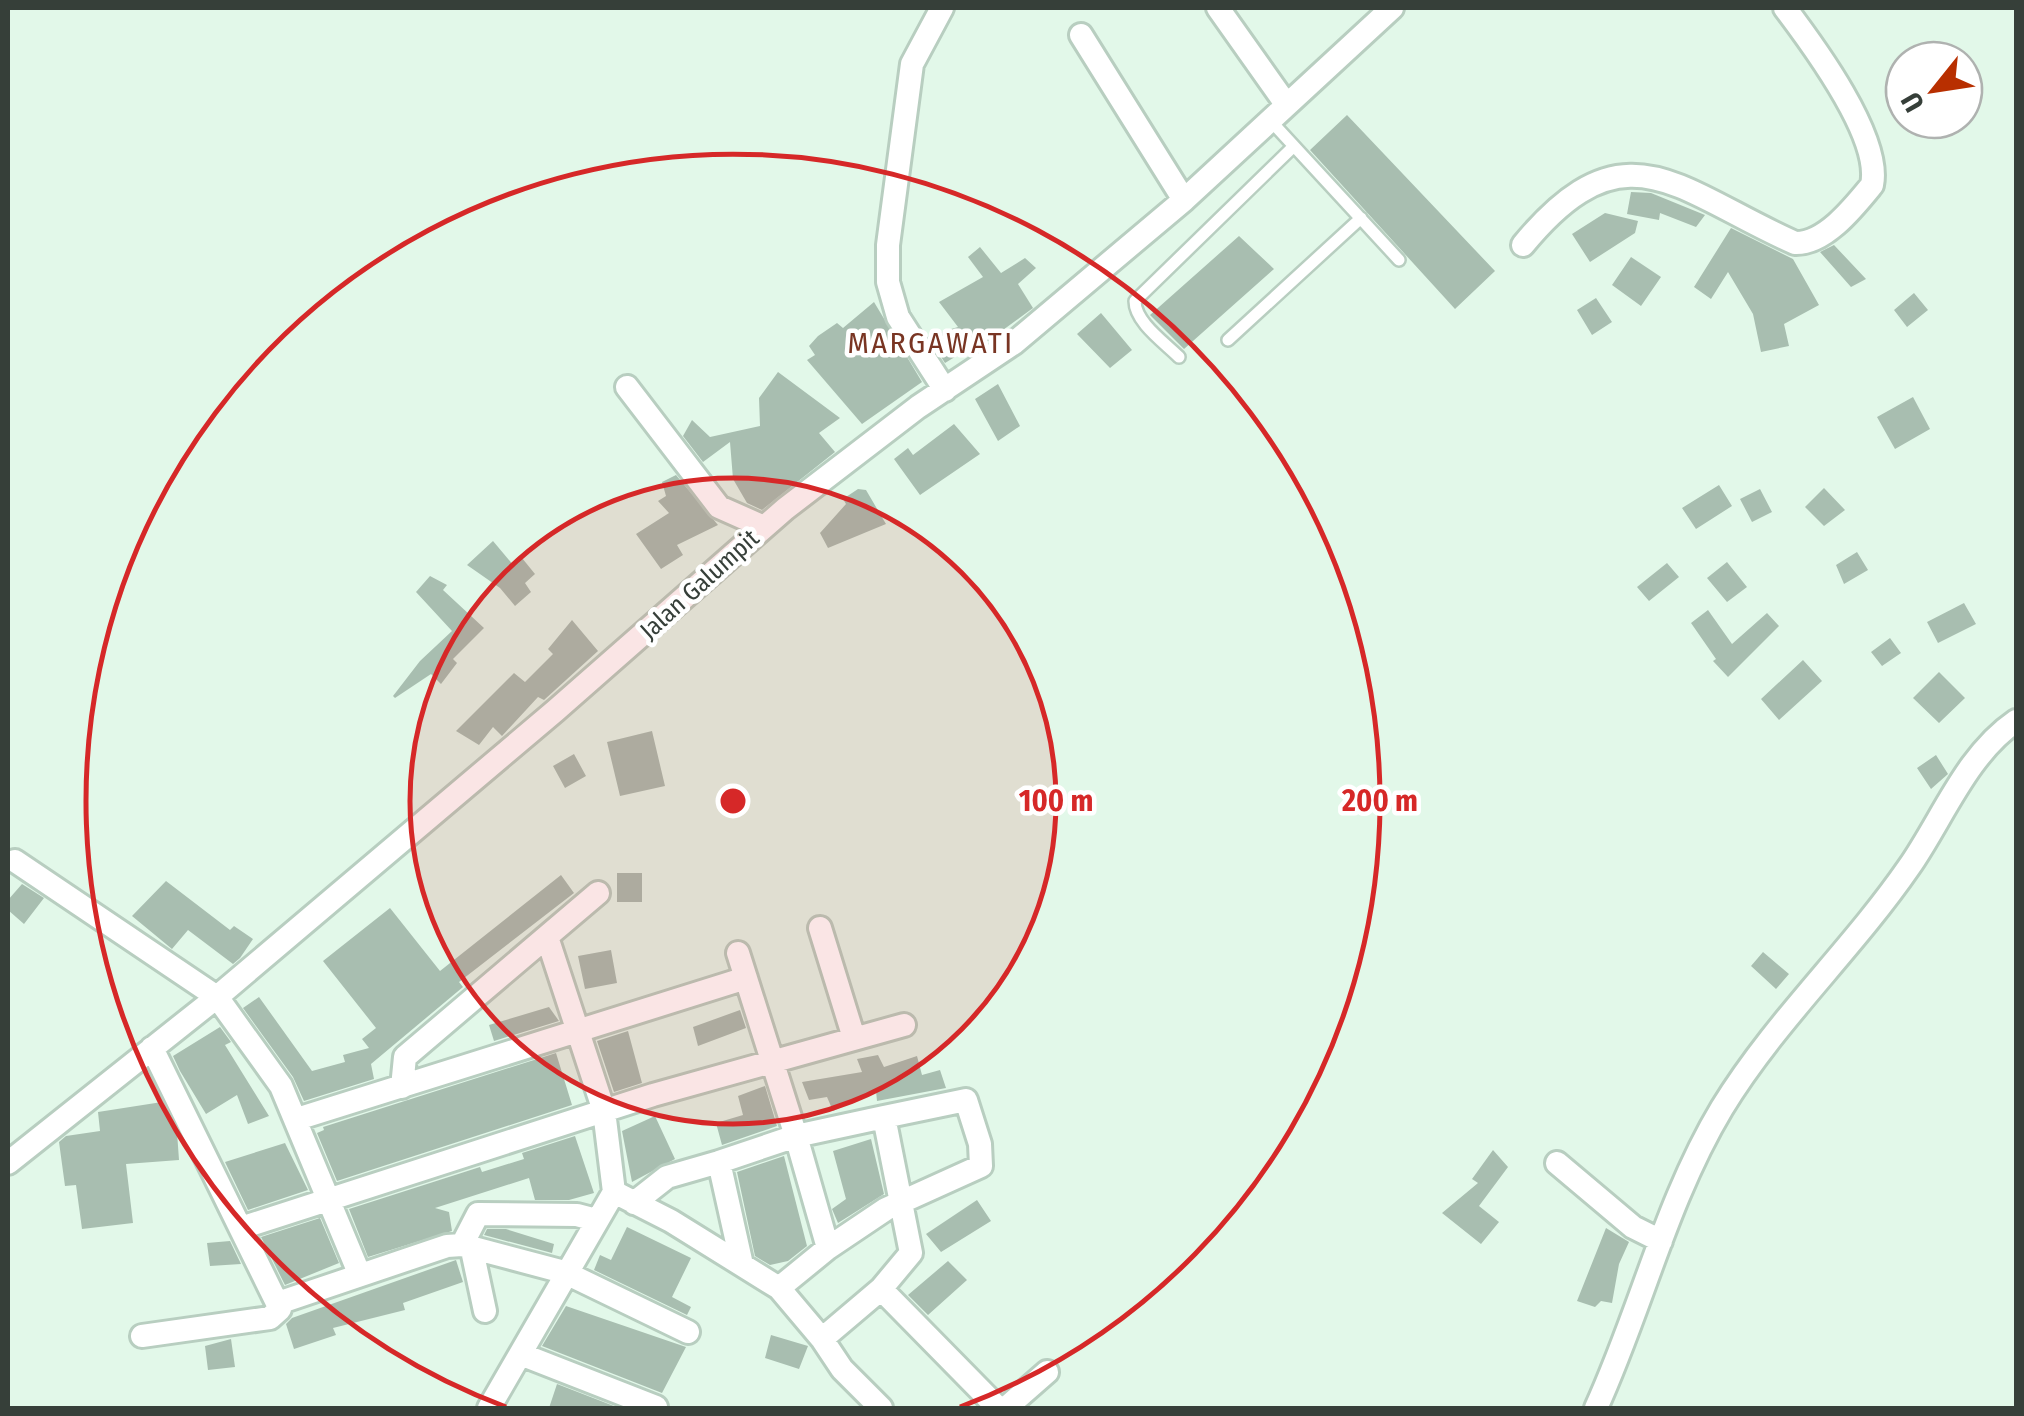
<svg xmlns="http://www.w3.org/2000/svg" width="2024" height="1416" font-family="'Fira Sans Condensed',sans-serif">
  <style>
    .building { fill: #a8beb0 }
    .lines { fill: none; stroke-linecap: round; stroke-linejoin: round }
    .lane-casing { stroke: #b8cec0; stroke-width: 16 }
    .street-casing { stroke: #b8cec0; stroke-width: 28 }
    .lane { stroke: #fff; stroke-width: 11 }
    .street { stroke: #fff; stroke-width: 22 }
    .ring { fill: none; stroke: #d62828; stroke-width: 5 }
    .labels { text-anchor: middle; stroke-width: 9; stroke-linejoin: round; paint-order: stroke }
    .street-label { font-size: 25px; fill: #363f39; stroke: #fff }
    .quarter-label { font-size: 30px; letter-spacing: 2.5px; fill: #793523; stroke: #fff }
    .centre { fill: #d62828; stroke: #fff; stroke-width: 5 }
    .ring-label { font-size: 30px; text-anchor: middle; font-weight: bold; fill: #d62828; stroke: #fff; stroke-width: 9; stroke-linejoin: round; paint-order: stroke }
  </style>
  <rect width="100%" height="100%" fill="#e2f8e9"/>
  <!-- building -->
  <path class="building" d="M 1347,115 L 1495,271 L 1455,309 L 1310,150 Z
    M 1631,192 L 1651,193 L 1705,215 L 1696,227 L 1660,213 L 1659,220 L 1627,214 Z
    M 1605,213 L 1638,221 L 1635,233 L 1590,262 L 1572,234 Z
    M 1731,228 L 1793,259 L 1819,305 L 1784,324 L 1789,346 L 1761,352 L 1753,314 L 1728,272 L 1711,299 L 1694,287 Z
    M 1239,236 L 1274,269 L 1184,349 L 1150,315 Z
    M 1834,245 L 1866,279 L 1851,287 L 1820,252 Z
    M 980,247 L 1001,273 L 1025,258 L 1036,268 L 1018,284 L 1033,308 L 966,357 L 963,352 L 945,363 L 928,336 L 958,327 L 939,302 L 983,277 L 968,257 Z
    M 1631,257 L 1661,277 L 1641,306 L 1612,285 Z
    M 1914,293 L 1928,310 L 1907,327 L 1894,310 Z
    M 1596,298 L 1612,322 L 1592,335 L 1577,310 Z
    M 874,302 L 922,382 L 862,424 L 807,360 L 815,355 L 809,346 L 818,336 L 837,323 L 843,328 Z
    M 1101,313 L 1132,350 L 1110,368 L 1077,334 Z
    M 778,372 L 840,418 L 819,433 L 835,452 L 762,510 L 747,503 L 733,479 L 730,442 L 703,462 L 683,436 L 692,420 L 710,437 L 760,426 L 759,398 Z
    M 998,384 L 1020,426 L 998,441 L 975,399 Z
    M 1913,397 L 1930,429 L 1895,449 L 1877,417 Z
    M 954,424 L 980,454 L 920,495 L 894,459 L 908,448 L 913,455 Z
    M 676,475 L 718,525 L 677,545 L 683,555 L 661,569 L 636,534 L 669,513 L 658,501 L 666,496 L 662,482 Z
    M 1719,485 L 1732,506 L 1696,529 L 1682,508 Z
    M 1824,488 L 1845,510 L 1824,526 L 1805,507 Z
    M 858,489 L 866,490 L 886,524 L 828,548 L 820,533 L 846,504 L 843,499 Z
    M 1760,489 L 1772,512 L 1752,522 L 1740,499 Z
    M 493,541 L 514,566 L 522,558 L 535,574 L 525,583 L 531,592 L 515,606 L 500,588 L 467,565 Z
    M 1857,552 L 1868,570 L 1844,584 L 1836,565 Z
    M 1727,562 L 1747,587 L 1727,602 L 1707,578 Z
    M 1667,563 L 1679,577 L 1649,601 L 1637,587 Z
    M 430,576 L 447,585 L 443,590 L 484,628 L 453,659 L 457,663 L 441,684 L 431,674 L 395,698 L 393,696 L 420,661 L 452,631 L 416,592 Z
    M 1964,603 L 1976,624 L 1938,643 L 1927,622 Z
    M 1708,610 L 1732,644 L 1767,613 L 1779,626 L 1728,677 L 1713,661 L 1716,659 L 1691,623 Z
    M 572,620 L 598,651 L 544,700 L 538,697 L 502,736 L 493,727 L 479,745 L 456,731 L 514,673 L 525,682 L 553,654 L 548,649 Z
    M 1890,638 L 1901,653 L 1882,666 L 1871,652 Z
    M 1803,660 L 1822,681 L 1779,720 L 1761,699 Z
    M 1939,672 L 1965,698 L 1939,723 L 1913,698 Z
    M 652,731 L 665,786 L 620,796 L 607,742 Z
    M 574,754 L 586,776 L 565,788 L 553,766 Z
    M 1936,755 L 1948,774 L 1931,789 L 1917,768 Z
    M 617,873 L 642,873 L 642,902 L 617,902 Z
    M 561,875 L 574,893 L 459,982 L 463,987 L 371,1064 L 374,1079 L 304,1101 L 293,1077 L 243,1008 L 259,997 L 312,1071 L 345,1062 L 343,1055 L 369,1048 L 362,1039 L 376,1028 L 323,961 L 390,908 L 440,971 Z
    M 166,881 L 230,930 L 234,926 L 253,939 L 240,958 L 233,964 L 188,930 L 172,949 L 132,916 Z
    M 22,884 L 44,898 L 24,924 L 8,910 L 8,900 Z
    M 611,950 L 617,983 L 585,989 L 578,956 Z
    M 1763,952 L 1789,974 L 1776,989 L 1751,966 Z
    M 549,1007 L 559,1021 L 494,1041 L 489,1025 Z
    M 740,1010 L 746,1028 L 698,1046 L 693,1027 Z
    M 220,1027 L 231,1042 L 225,1045 L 269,1116 L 248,1124 L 237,1095 L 206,1114 L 180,1071 L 173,1056 Z
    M 628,1031 L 642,1083 L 614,1092 L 597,1041 Z
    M 556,1053 L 572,1105 L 337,1181 L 317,1133 L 324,1130 L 323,1127 Z
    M 878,1055 L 884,1067 L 917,1056 L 922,1075 L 940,1070 L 946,1088 L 877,1101 L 876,1091 L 833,1111 L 827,1097 L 809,1100 L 802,1082 L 862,1072 L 857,1059 Z
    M 765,1086 L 777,1126 L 722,1145 L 716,1123 L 743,1115 L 738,1096 Z
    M 162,1102 L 177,1132 L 179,1160 L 126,1164 L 133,1223 L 82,1229 L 76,1185 L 65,1186 L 59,1142 L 66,1136 L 100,1131 L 98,1112 Z
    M 655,1116 L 675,1159 L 632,1182 L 622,1131 Z
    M 575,1136 L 594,1193 L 569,1200 L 535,1200 L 529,1178 L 435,1208 L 449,1212 L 452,1231 L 368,1257 L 349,1209 L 480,1167 L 482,1172 L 524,1159 L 522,1153 Z
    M 871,1139 L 884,1194 L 838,1223 L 832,1209 L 846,1199 L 833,1151 Z
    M 285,1143 L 308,1190 L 248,1210 L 225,1162 Z
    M 1493,1150 L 1508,1167 L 1479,1206 L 1499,1222 L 1481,1244 L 1442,1213 L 1478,1183 L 1472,1179 Z
    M 784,1156 L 807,1246 L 788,1261 L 770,1265 L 755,1256 L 737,1172 Z
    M 977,1200 L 991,1221 L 941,1252 L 926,1234 Z
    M 320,1218 L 339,1263 L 285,1285 L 261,1237 Z
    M 627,1227 L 691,1258 L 672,1297 L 691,1307 L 687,1315 L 594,1270 L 600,1255 L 611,1260 Z
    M 1606,1228 L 1629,1242 L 1619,1264 L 1612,1303 L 1601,1301 L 1595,1307 L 1577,1301 Z
    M 487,1229 L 506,1229 L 554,1244 L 552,1253 L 484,1235 Z
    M 230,1241 L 241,1264 L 210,1266 L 207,1243 Z
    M 456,1260 L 463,1282 L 403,1303 L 405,1310 L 333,1328 L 336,1335 L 294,1349 L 286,1324 L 292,1318 Z
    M 948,1261 L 967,1280 L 928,1315 L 908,1295 Z
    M 566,1306 L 686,1347 L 662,1393 L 542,1346 Z
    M 771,1335 L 808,1346 L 799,1369 L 765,1358 Z
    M 231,1339 L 235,1367 L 208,1370 L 205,1346 Z
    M 557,1384 L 619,1408 L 549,1408 Z"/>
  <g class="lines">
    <!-- lane casing -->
    <g class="lane-casing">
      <path id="lane" d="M 1269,119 L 1399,260
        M 1228,340 L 1361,218
        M 1179,357 C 1164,342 1135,322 1135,301 L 1294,146"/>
    </g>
    <!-- street casing -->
    <g class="street-casing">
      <path id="street" d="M 942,8 L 912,64 L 888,245 L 888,282 L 898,317 L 945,390
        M 1218,8 L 1286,104
        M 1081,35 L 1184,200
        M 1523,245 C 1625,121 1678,191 1795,243 C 1825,244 1854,207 1872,185 C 1882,138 1813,45 1785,8
        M 627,387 L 719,507 L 764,527
        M 15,861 L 217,997 L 281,1086 L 359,1273
        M 820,928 L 854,1038
        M 738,953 L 796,1136 L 884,1117 L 911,1253 L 881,1289
        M 402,1087 L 405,1057 L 598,893
        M 297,1119 L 746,978
        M 8,1163 L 217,997 L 555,711 L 785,509 L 918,407 L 1014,343 L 1184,200 L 1392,8
        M 1557,1163 L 1633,1227 L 1661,1241
        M 614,1192 L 671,1221 L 779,1288 L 822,1339 L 881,1289 L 998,1408
        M 634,1203 L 667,1177 L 719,1162
        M 241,1228 L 653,1095 L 904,1025
        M 462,1245 L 478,1214 L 577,1215 L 596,1220
        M 472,1250 L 485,1311
        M 742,1265 L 719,1162 L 796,1136 L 828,1248 L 886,1209 L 981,1166 L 980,1144 L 966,1100 L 884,1117
        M 779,1288 L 828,1248
        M 278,1303 L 447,1246 L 462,1245 L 564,1272 L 688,1332
        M 142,1336 L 270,1318 L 280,1309 L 152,1048
        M 822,1339 L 842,1369 L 881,1408
        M 523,1355 L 656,1407
        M 489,1408 L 614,1192 L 604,1111 L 547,937
        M 1006,1408 L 1047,1372
        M 1596,1408 C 1641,1310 1666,1201 1722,1108 C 1775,1021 1851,951 1909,867 C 1942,820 1966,755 2016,721"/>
    </g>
    <!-- lane -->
    <use href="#lane" class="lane"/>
    <!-- street -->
    <use href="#street" class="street"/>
  </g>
  <!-- distance rings -->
  <circle cx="733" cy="801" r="323" fill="#d62828" fill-opacity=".12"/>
  <g class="ring">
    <circle cx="733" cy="801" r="323"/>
    <path d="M506 1407A647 647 0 1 1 960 1407"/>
  </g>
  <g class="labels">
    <!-- street labels -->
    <g class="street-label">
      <text transform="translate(699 584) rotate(-42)" y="9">Jalan Galumpit</text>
    </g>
    <!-- quarter labels -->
    <g class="quarter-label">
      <text x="931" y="353">MARGAWATI</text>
    </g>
  </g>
  <circle cx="733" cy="801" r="15" class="centre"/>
  <g class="ring-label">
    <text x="1056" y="811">100 m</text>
    <text x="1380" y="811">200 m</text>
  </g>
  <!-- border -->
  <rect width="2024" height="1416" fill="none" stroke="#363f39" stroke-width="20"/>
  <!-- north arrow -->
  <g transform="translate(1934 90) rotate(240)"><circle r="48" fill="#ffffff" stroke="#afb2b0" stroke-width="2.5"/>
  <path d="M0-8L18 38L0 25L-18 38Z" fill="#b82f00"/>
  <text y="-15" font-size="28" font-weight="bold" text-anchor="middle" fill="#363f39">U</text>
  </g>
</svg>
